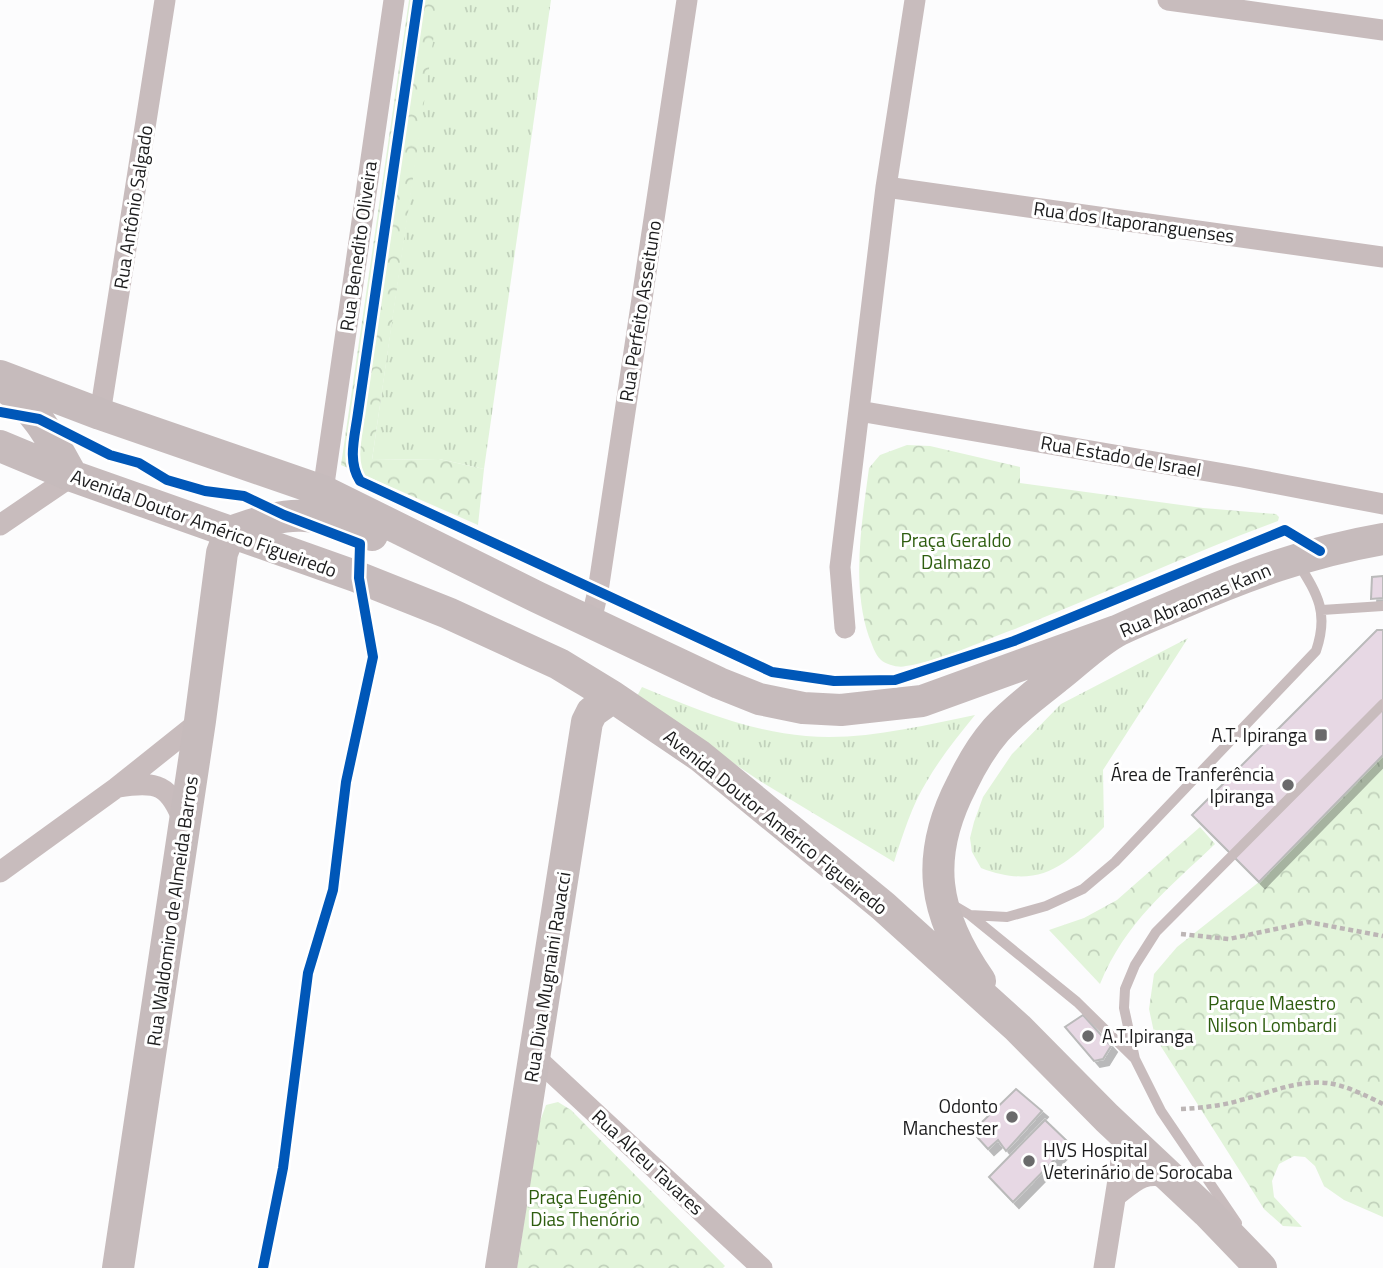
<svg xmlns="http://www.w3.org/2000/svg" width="1383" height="1268" font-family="'Titillium Web',sans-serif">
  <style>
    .grass { fill: url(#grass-tufts) }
    .park { fill: url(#park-crowns) }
    .building { fill: #e7d8e4; stroke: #bababa; stroke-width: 2; filter: url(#shadow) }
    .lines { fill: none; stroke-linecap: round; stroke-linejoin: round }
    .path { stroke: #bcb5b5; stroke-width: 4.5; stroke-dasharray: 5 3.5; stroke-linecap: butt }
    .lane { stroke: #c8bcbd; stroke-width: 10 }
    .street { stroke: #c8bcbd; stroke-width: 21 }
    .secondary { stroke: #c6bbbc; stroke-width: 32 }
    .cycleway-casing { stroke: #fff; stroke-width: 15 }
    .cycleway { stroke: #0057b8; stroke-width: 10 }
    .poi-dot { fill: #6a6a6b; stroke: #fff; stroke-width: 2.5 }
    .labels { text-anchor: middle; stroke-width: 6; stroke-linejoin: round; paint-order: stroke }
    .street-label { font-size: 19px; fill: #1c1c1d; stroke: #fff }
    .park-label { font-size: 19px; fill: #2e5d0f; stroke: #fff }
    .poi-label { font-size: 19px; fill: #1c1c1d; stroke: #fff; text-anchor: end }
  </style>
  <defs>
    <pattern id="grass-tufts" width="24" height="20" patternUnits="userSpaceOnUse" patternTransform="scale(1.75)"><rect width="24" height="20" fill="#e2f4da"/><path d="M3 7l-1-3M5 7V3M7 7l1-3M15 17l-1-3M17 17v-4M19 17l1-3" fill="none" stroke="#c1d1bb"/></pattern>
    <pattern id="park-crowns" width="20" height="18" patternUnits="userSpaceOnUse" patternTransform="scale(1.75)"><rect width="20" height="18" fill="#e2f4da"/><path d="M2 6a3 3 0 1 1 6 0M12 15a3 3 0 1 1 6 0" fill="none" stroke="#c1d1bb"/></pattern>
    <filter id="shadow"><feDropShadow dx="6" dy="6" stdDeviation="0" flood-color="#0004"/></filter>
  </defs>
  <rect width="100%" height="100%" fill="#fcfcfd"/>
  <!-- grass -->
  <path class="grass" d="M 438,0 L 551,0 L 484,469 L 439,459 L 372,460 Z
    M 1188,638 L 1103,770 L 1104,827 C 1065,867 1038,890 981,868 L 972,852 L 970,838 L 974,822 L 983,797 L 1012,754 L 1061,704 Z
    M 642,687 C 695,709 748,731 806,736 C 862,741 920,726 975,715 C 958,736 941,757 927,781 C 912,805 903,834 894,862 L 760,781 L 636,698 Z"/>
  <!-- park -->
  <path class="park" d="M 409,0 L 439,0 L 372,460 L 439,459 L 484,469 L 478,525 L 341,465 Z
    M 907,445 L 930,446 L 1020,467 L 1020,483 L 1203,508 L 1276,514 L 1279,517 L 1278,521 C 1188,554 1102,595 1012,630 C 980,642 940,661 906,666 C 899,668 887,665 881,660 C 875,655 872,644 869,637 C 851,584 862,522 869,468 L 880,455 Z
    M 1383,753 L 1383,1217 L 1344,1200 L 1324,1186 L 1315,1166 L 1305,1157 L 1294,1156 L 1279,1164 L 1272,1181 L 1274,1197 L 1302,1227 L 1283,1226 L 1264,1209 L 1155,1037 L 1149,1009 L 1154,974 L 1177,947 L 1264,878 Z
    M 1200,827 L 1215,844 C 1167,890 1126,921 1100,984 L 1049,930 L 1084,918 L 1117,900 Z
    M 558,1102 L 571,1110 L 725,1266 L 723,1268 L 517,1268 L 539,1124 L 546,1105 Z"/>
  <!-- building -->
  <path class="building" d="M 1383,576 L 1383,598 L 1371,599 L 1372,577 Z
    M 1377,630 L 1383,630 L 1383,755 L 1259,882 L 1192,815 Z
    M 1083,1015 L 1111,1046 L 1103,1059 L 1094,1061 L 1065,1027 Z
    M 1016,1089 L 1042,1111 L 1006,1151 L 998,1140 L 988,1149 L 977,1137 L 984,1128 L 980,1124 Z
    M 1045,1120 L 1070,1144 L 1013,1202 L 989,1177 Z"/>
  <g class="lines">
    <!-- path -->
    <path class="path" d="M 1181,934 L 1229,939 L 1308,922 L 1383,936
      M 1181,1109 C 1201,1108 1221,1106 1241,1100 C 1269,1093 1296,1080 1327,1083 C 1345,1085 1367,1096 1383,1104"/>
    <!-- lane -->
    <path class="lane" d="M 1322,610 L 1383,606
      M 948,902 L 970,915 L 1007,917 L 1046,906 L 1083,889 L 1115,862 L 1316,651 C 1329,613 1318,595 1298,563
      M 970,915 L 1077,1002 L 1134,1058
      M 1237,1223 L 1161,1111 L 1135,1059 L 1124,1008 L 1125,989 L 1135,965 L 1156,932 L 1383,704"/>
    <!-- street -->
    <path class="street" d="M 1168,0 L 1383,30
      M 886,187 L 1383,257
      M 859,411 L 1242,477 L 1383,504
      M 100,414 L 165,0
      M 323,491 L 394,0
      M 0,525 L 72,476
      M 591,621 L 598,591 L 687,0
      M 845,628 L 840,567 L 886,187 L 915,0
      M 118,787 C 158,781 169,784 184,823
      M 0,872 L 116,788 L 200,721
      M 535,1057 L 762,1268
      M 1116,1196 C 1135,1181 1144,1170 1170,1178
      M 1104,1268 L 1125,1136"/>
    <!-- secondary -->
    <path class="secondary" d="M 0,376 L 100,414 L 323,491 L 537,597 L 719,683 L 759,699 L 803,708 L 841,710 L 922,701 L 1116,631
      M 2,384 C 39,413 50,437 72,476
      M 0,446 L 72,476 L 355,576 L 448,613 L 559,664 L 613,697 L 700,756 L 883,906 L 1018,1028 L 1107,1118 L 1207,1212 L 1261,1268
      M 230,532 C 296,509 307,511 372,535
      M 980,981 C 933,914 924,857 962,784 C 971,765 982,746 996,730 C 1014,710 1035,695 1056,678 C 1076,663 1096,642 1119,630 C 1138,621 1158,613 1177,605 C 1246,575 1308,552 1383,539
      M 118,1268 L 200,721 L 222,553 L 230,532
      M 501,1268 L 587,722 L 592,712 L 613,697"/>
    <!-- cycleway casing -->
    <g class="cycleway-casing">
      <path id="cycleway" d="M 418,0 L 358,413 C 355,436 347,461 360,481 L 772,672 L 834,681 L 895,680 L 1014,641 L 1285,530 L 1320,551
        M 0,412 L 39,419 L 110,455 L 139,463 L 167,480 L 205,491 L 244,496 L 284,515 L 360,544 L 359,578 L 373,657 L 346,782 L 333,890 L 308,973 L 283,1168 L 263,1268"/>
    </g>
    <!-- cycleway -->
    <use href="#cycleway" class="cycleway"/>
  </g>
  <!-- markers -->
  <g class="poi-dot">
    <rect x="1314" y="728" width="14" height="14" rx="3.5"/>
    <circle cx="1288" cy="785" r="7"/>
    <circle cx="1088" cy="1036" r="7"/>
    <circle cx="1012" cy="1117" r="7"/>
    <circle cx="1029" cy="1161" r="7"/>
  </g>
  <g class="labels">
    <!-- street labels -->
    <g class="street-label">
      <text transform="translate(133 207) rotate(-81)" y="7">Rua Antônio Salgado</text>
      <text transform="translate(1134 222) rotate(8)" y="7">Rua dos Itaporanguenses</text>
      <text transform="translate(358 246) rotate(-82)" y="7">Rua Benedito Oliveira</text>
      <text transform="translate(640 311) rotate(-81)" y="7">Rua Perfeito Asseituno</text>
      <text transform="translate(1121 456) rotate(10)" y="7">Rua Estado de Israel</text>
      <text transform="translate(204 523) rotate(20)" y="7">Avenida Doutor Américo Figueiredo</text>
      <text transform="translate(1195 600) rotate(-23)" y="7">Rua Abraomas Kann</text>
      <text transform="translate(776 822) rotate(39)" y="7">Avenida Doutor Américo Figueiredo</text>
      <text transform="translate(172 911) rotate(-82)" y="7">Rua Waldomiro de Almeida Barros</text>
      <text transform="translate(547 977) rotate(-81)" y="7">Rua Diva Mugnaini Ravacci</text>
      <text transform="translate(648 1162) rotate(43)" y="7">Rua Alceu Tavares</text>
    </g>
    <!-- park labels -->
    <g class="park-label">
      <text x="956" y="547">Praça Geraldo<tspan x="956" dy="22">Dalmazo</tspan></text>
      <text x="1272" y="1010">Parque Maestro<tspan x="1272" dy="22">Nilson Lombardi</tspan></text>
      <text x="585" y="1204">Praça Eugênio<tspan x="585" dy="22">Dias Thenório</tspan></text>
    </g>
    <!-- poi labels -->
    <g class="poi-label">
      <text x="1307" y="742">A.T. Ipiranga</text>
      <text x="1274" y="781">Área de Tranferência<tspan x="1274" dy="22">Ipiranga</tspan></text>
      <text x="1102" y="1043" text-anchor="start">A.T.Ipiranga</text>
      <text x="998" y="1113">Odonto<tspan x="998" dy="22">Manchester</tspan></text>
      <text x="1043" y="1157" text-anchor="start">HVS Hospital<tspan x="1043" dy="22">Veterinário de Sorocaba</tspan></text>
    </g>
  </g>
</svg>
